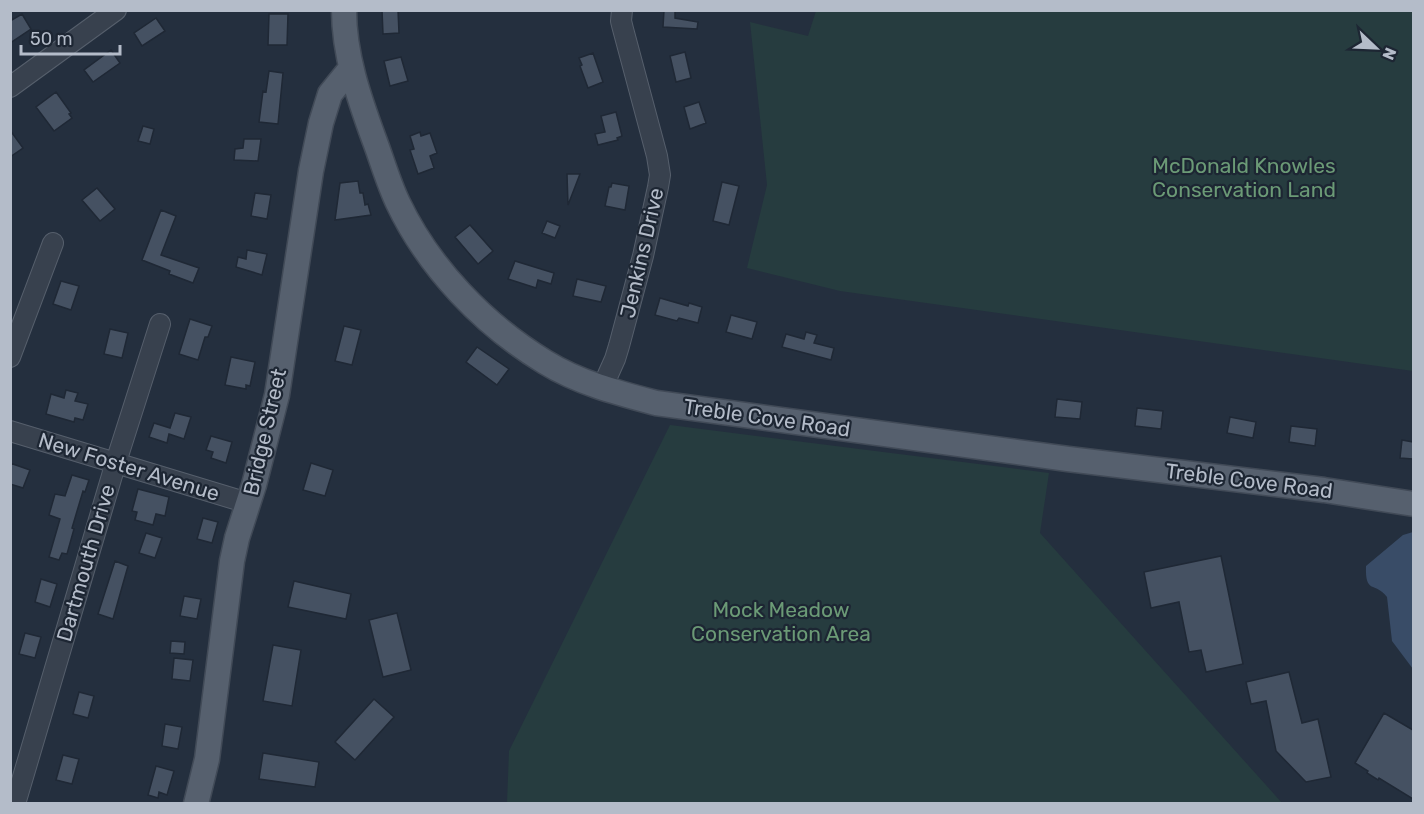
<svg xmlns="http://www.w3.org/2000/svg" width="1424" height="814" font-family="Rubik,sans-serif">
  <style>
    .green { fill: #263c3f }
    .water { fill: #394c67 }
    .building { fill: #455162; stroke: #1f2835; stroke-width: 1.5 }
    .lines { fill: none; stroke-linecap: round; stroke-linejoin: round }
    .minor-casing { stroke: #565f6c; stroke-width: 22 }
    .major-casing { stroke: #414a57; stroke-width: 27 }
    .minor { stroke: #38414e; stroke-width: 20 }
    .major { stroke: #56606e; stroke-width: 24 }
    .labels { text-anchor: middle; stroke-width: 4.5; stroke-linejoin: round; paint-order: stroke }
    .park-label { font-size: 21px; fill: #6b9a76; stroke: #1d2633 }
    .street-label { font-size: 21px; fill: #b4bcc9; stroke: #1d2633 }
  </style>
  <rect width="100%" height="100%" fill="#242f3e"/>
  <!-- green -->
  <path class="green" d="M 816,11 L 1413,11 L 1413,371 L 840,291 L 747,268 L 767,185 L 750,22 L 808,36 Z
    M 670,425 L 1049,473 L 1040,533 L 1282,803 L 507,803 L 509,751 Z"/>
  <!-- water -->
  <path class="water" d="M 1413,532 L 1414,532 L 1413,669 L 1392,641 L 1387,597 C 1375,581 1365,595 1366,566 L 1403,535 Z"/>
  <!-- building -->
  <path class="building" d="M 382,10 L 398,10 L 399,33 L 383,34 Z
    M 664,10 L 675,10 L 675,18 L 698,22 L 697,29 L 663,27 Z
    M 22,14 L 31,29 L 10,43 L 10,21 Z
    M 269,14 L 288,14 L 287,45 L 268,45 Z
    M 156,18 L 165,31 L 142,46 L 134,33 Z
    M 111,50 L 120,63 L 93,82 L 84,70 Z
    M 685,52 L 691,78 L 676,82 L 670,56 Z
    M 593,53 L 603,82 L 588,88 L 580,66 L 582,65 L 579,58 Z
    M 401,57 L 408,81 L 390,86 L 384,61 Z
    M 269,71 L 283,73 L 278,124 L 259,122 L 263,91 L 266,92 Z
    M 56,92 L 71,113 L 69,114 L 72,118 L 54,131 L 36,107 Z
    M 699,102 L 706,123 L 690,129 L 684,107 Z
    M 616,112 L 622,136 L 617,138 L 618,140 L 598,145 L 595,134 L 605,132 L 601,116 Z
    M 143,126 L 154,129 L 150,144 L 138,141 Z
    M 10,130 L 23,148 L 10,157 Z
    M 420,132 L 421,136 L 430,133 L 437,153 L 430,156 L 434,168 L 418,174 L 410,150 L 414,149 L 410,136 Z
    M 244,139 L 261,139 L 258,161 L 234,160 L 235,149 L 243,148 Z
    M 567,174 L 580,174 L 568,205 Z
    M 358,181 L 360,193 L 363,193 L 365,205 L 368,204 L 371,215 L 335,220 L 340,183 Z
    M 722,182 L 739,186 L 729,225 L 713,221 Z
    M 612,183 L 629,186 L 625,210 L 605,206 L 609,187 L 611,187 Z
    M 97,188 L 115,209 L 100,221 L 82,200 Z
    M 255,193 L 271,195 L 267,219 L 251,216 Z
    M 161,210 L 176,216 L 161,255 L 199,268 L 193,283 L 169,274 L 170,271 L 142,260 Z
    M 547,221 L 560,226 L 555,238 L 542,233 Z
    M 470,225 L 493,251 L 478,264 L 455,237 Z
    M 247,250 L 267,254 L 262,275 L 236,267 L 238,257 L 246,259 Z
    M 515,261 L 554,273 L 551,284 L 538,280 L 536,288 L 508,279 Z
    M 577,279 L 606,286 L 601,302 L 573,296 Z
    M 61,281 L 79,286 L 71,310 L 53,304 Z
    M 660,298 L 688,306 L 689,303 L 702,307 L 698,323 L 679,318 L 677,321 L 655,315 Z
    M 731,315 L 757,322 L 752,339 L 726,332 Z
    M 190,319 L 212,326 L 208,337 L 205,337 L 198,360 L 179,354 Z
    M 344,326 L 361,330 L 352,365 L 335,361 Z
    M 110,329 L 128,333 L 122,358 L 104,354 Z
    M 806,332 L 817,335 L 814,343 L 834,348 L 831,360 L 782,347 L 786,334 L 804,339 Z
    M 477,347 L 509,369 L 497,385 L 466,362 Z
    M 231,357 L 255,362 L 250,386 L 246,385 L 246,389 L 225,385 Z
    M 66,390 L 78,393 L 75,401 L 88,404 L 83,420 L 75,418 L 74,422 L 46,414 L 51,394 L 64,398 Z
    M 1057,399 L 1082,402 L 1080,419 L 1055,417 Z
    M 1137,408 L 1163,411 L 1161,429 L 1135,426 Z
    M 175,413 L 191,417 L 184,439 L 169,434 L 167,443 L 149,437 L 154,423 L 170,428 Z
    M 1230,417 L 1256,422 L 1253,438 L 1227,433 Z
    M 1291,426 L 1317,429 L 1315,446 L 1289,442 Z
    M 211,436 L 232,442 L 226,463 L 211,458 L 213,452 L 206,450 Z
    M 1402,440 L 1413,442 L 1413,459 L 1400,458 Z
    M 10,463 L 30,470 L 23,488 L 10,484 Z
    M 311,463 L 333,470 L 325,496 L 303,490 Z
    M 72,475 L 89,480 L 85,492 L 83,491 L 72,528 L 74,529 L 67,554 L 62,553 L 59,560 L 49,557 L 60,519 L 49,515 L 55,494 L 65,496 Z
    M 138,489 L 169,497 L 165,516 L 156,514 L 153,525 L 135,520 L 137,512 L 132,511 Z
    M 203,518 L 218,522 L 212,543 L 197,539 Z
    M 146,533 L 162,538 L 155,558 L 139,553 Z
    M 1221,556 L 1243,664 L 1206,672 L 1201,650 L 1189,652 L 1179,602 L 1151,608 L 1144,572 Z
    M 115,561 L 128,566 L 113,619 L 98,614 Z
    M 41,579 L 57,584 L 50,607 L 35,602 Z
    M 294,581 L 351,594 L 346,619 L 288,607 Z
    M 184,596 L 201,599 L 197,619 L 180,616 Z
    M 397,613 L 411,670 L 383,677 L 369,620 Z
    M 25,633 L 41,637 L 35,658 L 19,654 Z
    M 171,641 L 185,642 L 184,654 L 170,653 Z
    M 273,645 L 301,650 L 292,706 L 263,701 Z
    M 174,658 L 193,660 L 190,681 L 172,679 Z
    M 1289,672 L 1302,723 L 1318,719 L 1331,777 L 1306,782 L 1276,751 L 1266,701 L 1251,704 L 1246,682 Z
    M 79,692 L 94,696 L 88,718 L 73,714 Z
    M 374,699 L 394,717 L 355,760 L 335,742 Z
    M 1384,713 L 1413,730 L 1413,799 L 1379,778 L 1378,780 L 1367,773 L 1368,771 L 1355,763 Z
    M 165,724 L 182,727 L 178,749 L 162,746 Z
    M 263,753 L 319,762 L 315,787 L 259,779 Z
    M 63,755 L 79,759 L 72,784 L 56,780 Z
    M 156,766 L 174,771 L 167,795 L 159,792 L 158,798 L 148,795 Z"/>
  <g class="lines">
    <!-- minor casing -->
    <g class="minor-casing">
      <path id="minor" d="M 10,87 L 116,10
        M 10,357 L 53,243
        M 602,388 L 615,359 L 619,346 L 643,256 L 658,187 L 660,175 L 657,156 L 623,29 L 621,21 L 622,10
        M 10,431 L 248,503
        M 15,804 L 116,462 L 160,324"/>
    </g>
    <!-- major casing -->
    <g class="major-casing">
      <path id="major" d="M 344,10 C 344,55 359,98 374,139 C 382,160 388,182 398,203 C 429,268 484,325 545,362 C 579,383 618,393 656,403 L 1068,459 L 1324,490 L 1414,504
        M 196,804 L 207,759 L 232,561 L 237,538 L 254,485 L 277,395 L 311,171 L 321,123 L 330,94 L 351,68"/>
    </g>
    <!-- minor -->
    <use href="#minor" class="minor"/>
    <!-- major -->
    <use href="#major" class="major"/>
  </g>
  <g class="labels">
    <!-- park labels -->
    <g class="park-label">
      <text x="1244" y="173">McDonald Knowles<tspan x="1244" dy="24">Conservation Land</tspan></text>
      <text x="781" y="617">Mock Meadow<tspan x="781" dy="24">Conservation Area</tspan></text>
    </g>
    <!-- street labels -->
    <g class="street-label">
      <text transform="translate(642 253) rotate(-77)" y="7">Jenkins Drive</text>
      <text transform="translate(767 418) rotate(8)" y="7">Treble Cove Road</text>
      <text transform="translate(265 432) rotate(-77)" y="7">Bridge Street</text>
      <text transform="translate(129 467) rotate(17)" y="7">New Foster Avenue</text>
      <text transform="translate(1249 481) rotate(7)" y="7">Treble Cove Road</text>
      <text transform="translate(86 563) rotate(-74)" y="7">Dartmouth Drive</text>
    </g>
  </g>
  <!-- border -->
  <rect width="1424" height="814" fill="none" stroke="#b4bcc9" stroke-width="24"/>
  <!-- north arrow -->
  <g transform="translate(1376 48) rotate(113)" stroke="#1d2633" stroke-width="4.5" paint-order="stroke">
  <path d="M0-4.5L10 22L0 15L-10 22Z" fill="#b4bcc9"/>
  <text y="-9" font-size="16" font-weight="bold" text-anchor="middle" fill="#b4bcc9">N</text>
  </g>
  <!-- scale -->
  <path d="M21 45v9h99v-9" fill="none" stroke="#b4bcc9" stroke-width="3"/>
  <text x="30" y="45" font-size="18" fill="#b4bcc9" stroke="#1d2633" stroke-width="4.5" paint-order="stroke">50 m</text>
</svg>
